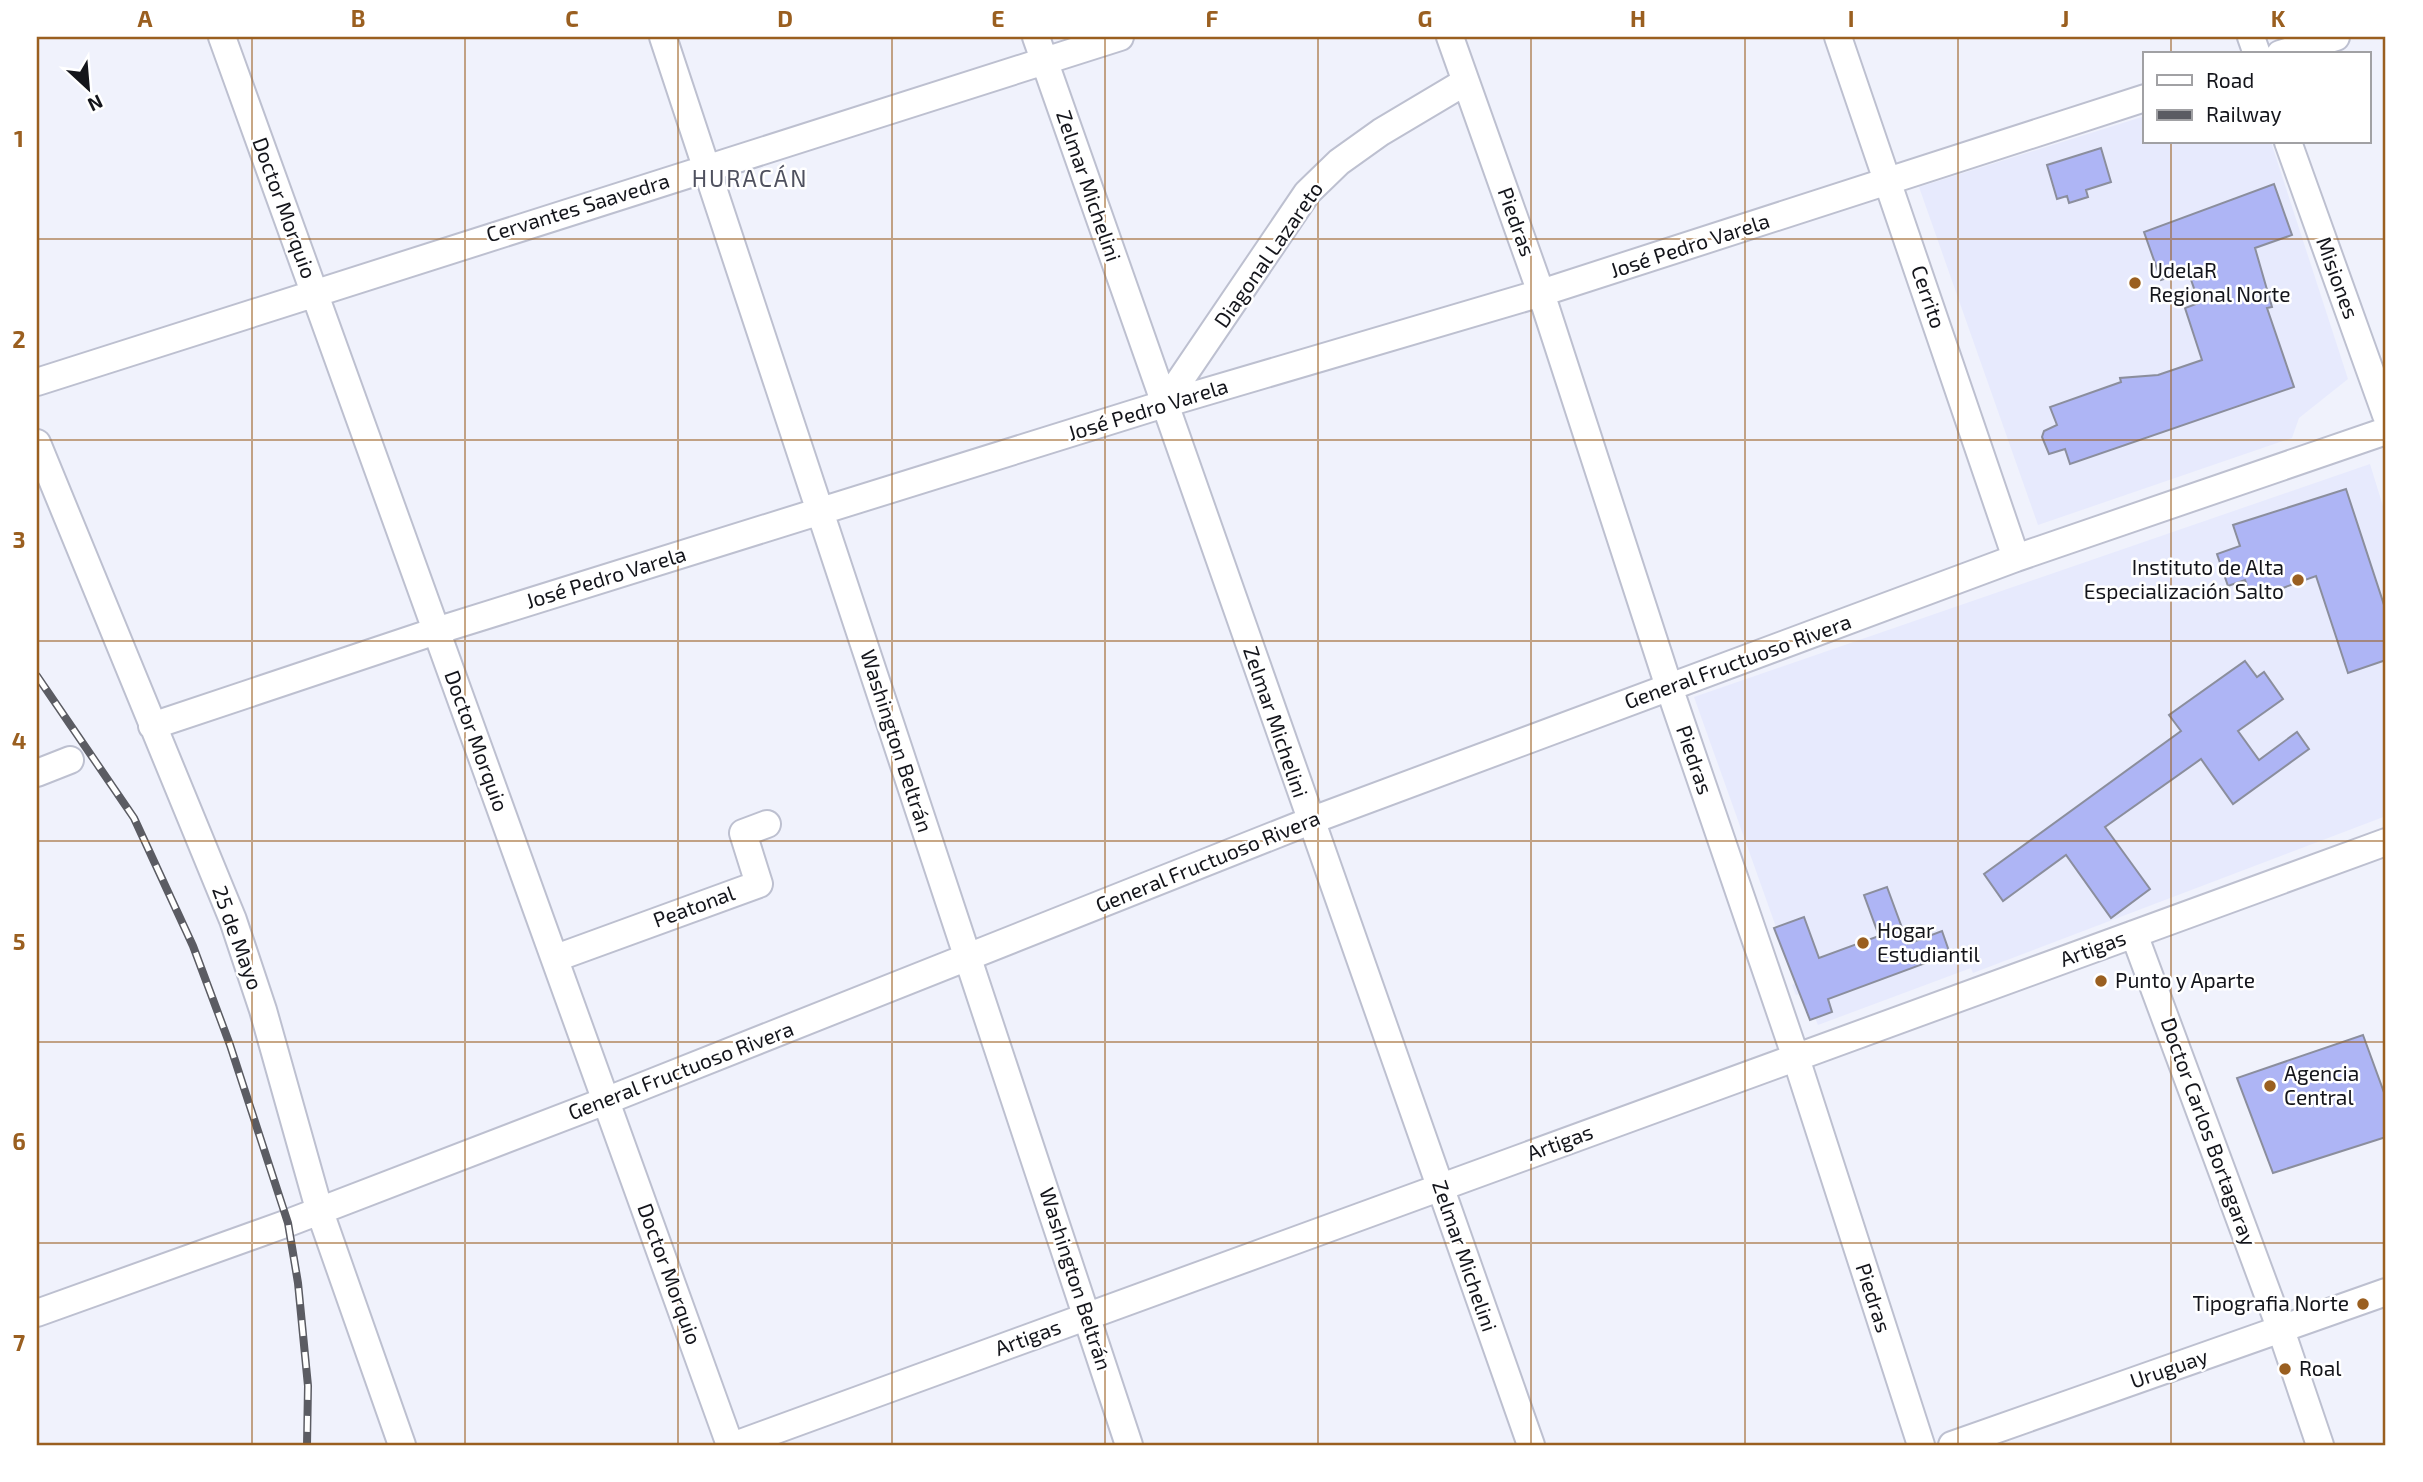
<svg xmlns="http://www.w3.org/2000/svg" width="2423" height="1482" font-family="'Exo 2',sans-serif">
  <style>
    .built { fill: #e7eafd }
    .building { fill: #aeb5f5; stroke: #8b8e9d; stroke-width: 2 }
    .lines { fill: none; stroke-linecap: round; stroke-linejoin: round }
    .minor-casing { stroke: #bdc0d0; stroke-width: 30 }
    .minor { stroke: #fff; stroke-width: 26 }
    .rail-casing { stroke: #5b5c63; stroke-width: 8 }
    .rail { stroke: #fff; stroke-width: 5; stroke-dasharray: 16; stroke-linecap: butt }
    .grid { fill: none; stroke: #9a5f20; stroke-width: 2; stroke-opacity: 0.55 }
    .poi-dot { fill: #9a5f20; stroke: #fff; stroke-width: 2.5 }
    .labels { text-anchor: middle; stroke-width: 5; stroke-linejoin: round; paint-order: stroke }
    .street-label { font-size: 21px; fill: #14151b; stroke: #fff }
    .poi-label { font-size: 21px; fill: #14151b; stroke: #fff; text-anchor: start }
    .neighbourhood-label { font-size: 23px; letter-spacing: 2px; fill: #4f515f; stroke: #fff }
    .neatline { fill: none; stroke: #9a5f20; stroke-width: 2.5 }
    .grid-label { font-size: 23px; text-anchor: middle; font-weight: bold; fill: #9a5f20 }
  </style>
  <rect width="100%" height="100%" fill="#f0f2fc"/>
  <!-- built -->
  <path class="built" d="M 2145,116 L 2145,142 L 2271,142 L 2348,379 L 2299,418 L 2292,438 L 2038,525 L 1919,187 Z
    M 2370,464 L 2386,516 L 2386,816 L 1973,973 L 1971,968 L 1818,1025 L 1815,1018 L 1810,1020 L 1800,994 L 1796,995 L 1792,985 L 1796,983 L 1694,697 Z"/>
  <!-- building -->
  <path class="building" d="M 2101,148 L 2111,182 L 2086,190 L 2088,197 L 2069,203 L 2067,196 L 2057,199 L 2047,165 Z
    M 2274,184 L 2292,235 L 2255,248 L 2272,307 L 2267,308 L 2294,387 L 2070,464 L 2065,449 L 2049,454 L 2042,437 L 2044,431 L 2057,425 L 2050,407 L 2121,382 L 2120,378 L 2158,375 L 2202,360 L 2185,308 L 2199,303 L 2188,271 L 2161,280 L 2144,232 Z
    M 2346,489 L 2386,611 L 2386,660 L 2348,673 L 2316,576 L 2252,599 L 2245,580 L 2228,586 L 2217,554 L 2240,546 L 2233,525 Z
    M 2245,661 L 2257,677 L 2264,672 L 2283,699 L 2238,731 L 2259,760 L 2297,732 L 2309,749 L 2233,804 L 2201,759 L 2105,827 L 2150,889 L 2111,918 L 2066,855 L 2003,901 L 1984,874 L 2181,731 L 2169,715 Z
    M 1887,887 L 1908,944 L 1942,931 L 1950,954 L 1828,999 L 1832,1012 L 1810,1020 L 1774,928 L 1804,917 L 1819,958 L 1879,936 L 1864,895 Z
    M 2363,1035 L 2386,1098 L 2386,1137 L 2273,1173 L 2237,1078 Z"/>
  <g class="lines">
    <!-- minor casing -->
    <g class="minor-casing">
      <path id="minor" d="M 222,37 L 730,1445
        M 663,37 L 1129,1445
        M 1036,37 L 1531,1445
        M 1450,37 L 1541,293 L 1669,687 L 1796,1058 L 1921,1445
        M 1838,37 L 2016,558
        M 2251,37 L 2257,54
        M 2280,54 L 2336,37
        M 2288,142 L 2386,415
        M 37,382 L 1120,37
        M 1164,404 L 1307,193 L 1339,162 L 1381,132 L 1465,82
        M 37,443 L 233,920 L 263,1010 L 319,1209 L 402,1445
        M 152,726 L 436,631 L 1164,404 L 1541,293 L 2145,98
        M 37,773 L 70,760
        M 2134,934 L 2281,1330 L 2320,1445
        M 556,958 L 759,884 L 743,833 L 767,824
        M 37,1313 L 288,1223 L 608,1100 L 1310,821 L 2016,558 L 2386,431
        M 735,1445 L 2386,842
        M 1952,1445 L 2386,1292"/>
    </g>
    <!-- minor -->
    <use href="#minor" class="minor"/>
    <!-- rail casing -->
    <g class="rail-casing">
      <path id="rail" d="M 37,676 L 134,818 L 193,946 L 230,1045 L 288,1223 L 298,1283 L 308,1386 L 307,1445"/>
    </g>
    <!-- rail -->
    <use href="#rail" class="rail"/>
  </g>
  <!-- grid -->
  <path class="grid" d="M 252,37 L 252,1445M 465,37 L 465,1445M 678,37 L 678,1445M 892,37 L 892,1445M 1105,37 L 1105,1445M 1318,37 L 1318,1445M 1531,37 L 1531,1445M 1745,37 L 1745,1445M 1958,37 L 1958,1445M 2171,37 L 2171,54M 2171,142 L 2171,1445M 37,239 L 2386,239M 37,440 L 2386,440M 37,641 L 2386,641M 37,841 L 2386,841M 37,1042 L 2386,1042M 37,1243 L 2386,1243"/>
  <!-- markers -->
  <g class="poi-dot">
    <circle cx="2135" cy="283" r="7"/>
    <circle cx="2298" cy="580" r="7"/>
    <circle cx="1863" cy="943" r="7"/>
    <circle cx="2101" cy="981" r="7"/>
    <circle cx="2270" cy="1086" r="7"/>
    <circle cx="2363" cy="1304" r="7"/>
    <circle cx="2285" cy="1369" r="7"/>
  </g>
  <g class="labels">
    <!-- street labels -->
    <g class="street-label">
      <text transform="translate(1088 186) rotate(71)" y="7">Zelmar Michelini</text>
      <text transform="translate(284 208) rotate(70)" y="7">Doctor Morquio</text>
      <text transform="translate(578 208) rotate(-17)" y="7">Cervantes Saavedra</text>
      <text transform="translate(1516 222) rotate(70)" y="7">Piedras</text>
      <text transform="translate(1690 246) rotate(-18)" y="7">José Pedro Varela</text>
      <text transform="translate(1269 255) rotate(-55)" y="7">Diagonal Lazareto</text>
      <text transform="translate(2337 278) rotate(70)" y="7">Misiones</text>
      <text transform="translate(1928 297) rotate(71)" y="7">Cerrito</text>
      <text transform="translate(1148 410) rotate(-17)" y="7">José Pedro Varela</text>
      <text transform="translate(606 578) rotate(-17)" y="7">José Pedro Varela</text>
      <text transform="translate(1738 662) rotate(-20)" y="7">General Fructuoso Rivera</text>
      <text transform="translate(1275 722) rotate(71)" y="7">Zelmar Michelini</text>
      <text transform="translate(476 741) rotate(70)" y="7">Doctor Morquio</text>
      <text transform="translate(896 741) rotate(72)" y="7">Washington Beltrán</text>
      <text transform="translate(1694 760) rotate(71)" y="7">Piedras</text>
      <text transform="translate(1208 862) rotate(-22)" y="7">General Fructuoso Rivera</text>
      <text transform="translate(694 907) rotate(-20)" y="7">Peatonal</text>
      <text transform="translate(237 938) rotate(70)" y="7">25 de Mayo</text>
      <text transform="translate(2093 949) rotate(-20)" y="7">Artigas</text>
      <text transform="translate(681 1071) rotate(-21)" y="7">General Fructuoso Rivera</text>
      <text transform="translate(2208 1132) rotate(70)" y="7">Doctor Carlos Bortagaray</text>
      <text transform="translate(1560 1143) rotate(-20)" y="7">Artigas</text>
      <text transform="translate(1464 1256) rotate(71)" y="7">Zelmar Michelini</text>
      <text transform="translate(669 1274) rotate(70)" y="7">Doctor Morquio</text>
      <text transform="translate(1075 1279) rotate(72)" y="7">Washington Beltrán</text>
      <text transform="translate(1873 1298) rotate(72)" y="7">Piedras</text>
      <text transform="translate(1028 1338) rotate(-20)" y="7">Artigas</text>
      <text transform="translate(2169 1369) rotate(-19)" y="7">Uruguay</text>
    </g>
    <!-- poi labels -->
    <g class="poi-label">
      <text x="2149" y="278">UdelaR<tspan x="2149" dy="24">Regional Norte</tspan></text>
      <text x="2284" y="575" text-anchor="end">Instituto de Alta<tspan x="2284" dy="24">Especialización Salto</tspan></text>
      <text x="1877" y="938">Hogar<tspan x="1877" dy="24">Estudiantil</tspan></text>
      <text x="2115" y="988">Punto y Aparte</text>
      <text x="2284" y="1081">Agencia<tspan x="2284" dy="24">Central</tspan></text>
      <text x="2349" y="1311" text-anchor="end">Tipografia Norte</text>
      <text x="2299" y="1376">Roal</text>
    </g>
    <!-- neighbourhood labels -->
    <g class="neighbourhood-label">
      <text x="750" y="187">HURACÁN</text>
    </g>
  </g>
  <!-- border -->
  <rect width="2423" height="1482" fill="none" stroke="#ffffff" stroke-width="77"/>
  <!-- legend -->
  <rect x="2143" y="52" width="228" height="91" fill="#ffffff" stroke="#a1a1a4" stroke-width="2"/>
  <rect x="2157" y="75" width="35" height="10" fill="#ffffff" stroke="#a1a1a4" stroke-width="2"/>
  <text x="2206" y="88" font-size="21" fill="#14151b">Road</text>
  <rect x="2157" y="110" width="35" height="10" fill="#5b5c63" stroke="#a1a1a4" stroke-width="2"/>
  <text x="2206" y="122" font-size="21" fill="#14151b">Railway</text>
  <!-- north arrow -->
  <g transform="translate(88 88) rotate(154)" stroke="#ffffff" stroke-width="5" paint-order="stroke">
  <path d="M0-5L12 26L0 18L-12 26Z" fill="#14151b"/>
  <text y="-10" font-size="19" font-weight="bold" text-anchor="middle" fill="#14151b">N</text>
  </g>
  <rect x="38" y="38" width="2346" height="1406" class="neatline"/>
  <g class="grid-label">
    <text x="145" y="27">A</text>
    <text x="358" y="27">B</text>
    <text x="572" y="27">C</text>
    <text x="785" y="27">D</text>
    <text x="998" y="27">E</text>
    <text x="1212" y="27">F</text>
    <text x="1425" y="27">G</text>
    <text x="1638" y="27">H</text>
    <text x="1851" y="27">I</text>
    <text x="2065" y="27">J</text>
    <text x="2278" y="27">K</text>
    <text x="19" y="147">1</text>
    <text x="19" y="348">2</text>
    <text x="19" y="548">3</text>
    <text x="19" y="749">4</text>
    <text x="19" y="950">5</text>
    <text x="19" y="1150">6</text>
    <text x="19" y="1351">7</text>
  </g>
</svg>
